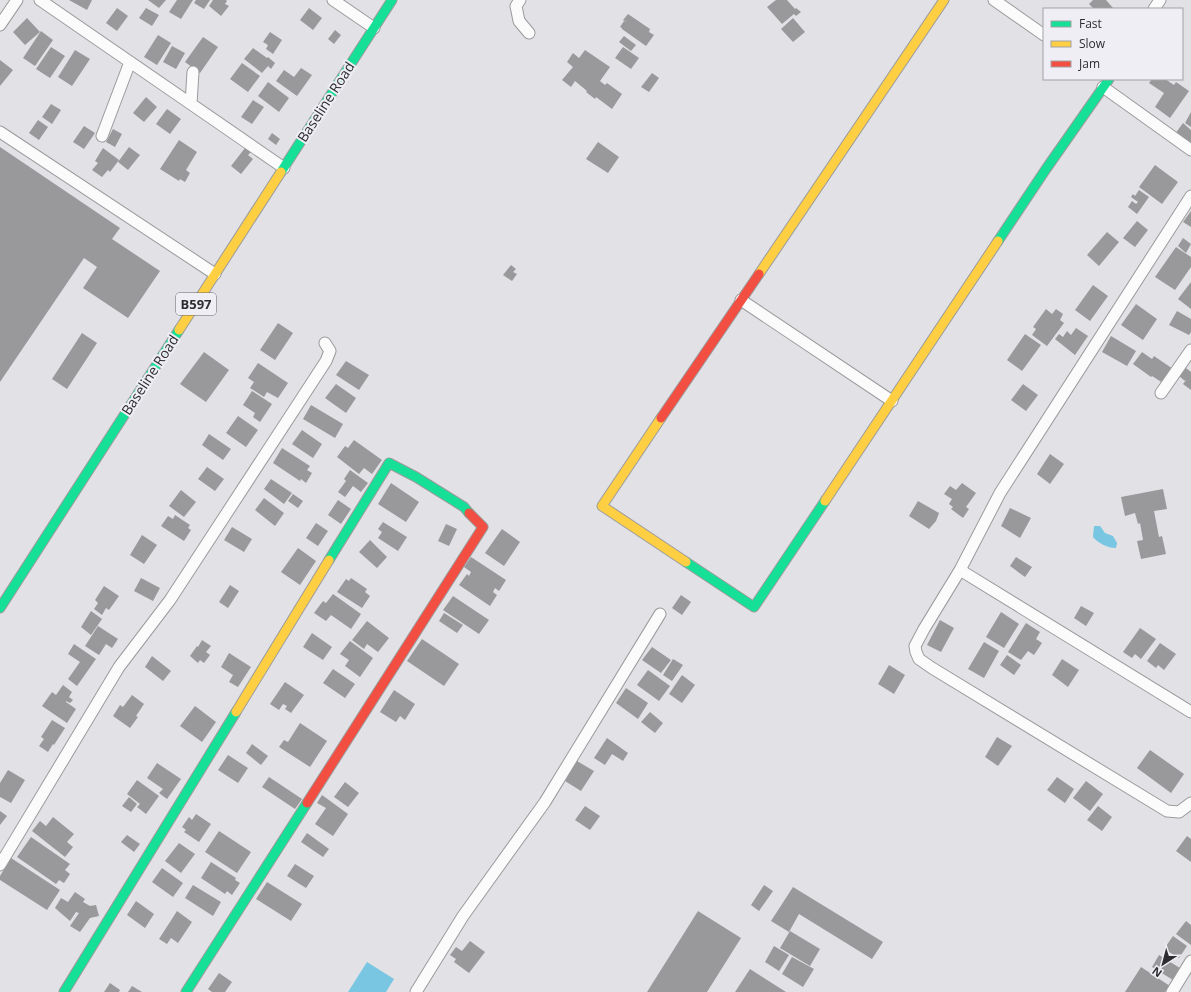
<svg xmlns="http://www.w3.org/2000/svg" width="1191" height="992" font-family="'Open Sans',sans-serif">
  <style>
    .water { fill: #78c6e2 }
    .building { fill: #99999b }
    .lines { fill: none; stroke-linecap: round; stroke-linejoin: round }
    .street-casing { stroke: #9b9b9d; stroke-width: 13 }
    .fast-casing { stroke: #9b9b9d; stroke-width: 11 }
    .slow-casing { stroke: #9b9b9d; stroke-width: 11 }
    .jam-casing { stroke: #9b9b9d; stroke-width: 11 }
    .street { stroke: #fbfbfb; stroke-width: 11 }
    .fast { stroke: #16e098; stroke-width: 9 }
    .slow { stroke: #ffcf43; stroke-width: 9 }
    .jam { stroke: #f24e42; stroke-width: 9 }
    .labels { text-anchor: middle; stroke-width: 4; stroke-linejoin: round; paint-order: stroke }
    .shield { fill: #eeeef4; stroke: #67676b; stroke-width: 1 }
    .shield-label { font-size: 13px; font-weight: bold; fill: #2d2d30 }
    .street-label { font-size: 14px; fill: #2d2d30; stroke: #eeeef4 }
  </style>
  <rect width="100%" height="100%" fill="#e2e2e6"/>
  <!-- water -->
  <path class="water" d="M 1094,526 L 1100,526 L 1105,533 L 1113,536 L 1117,543 L 1116,548 C 1107,548 1098,543 1093,537 Z
    M 367,962 L 394,979 L 386,992 L 348,992 Z"/>
  <!-- building -->
  <path class="building" d="M 69,0 L 92,0 L 87,10 Z
    M 148,0 L 166,0 L 159,8 Z
    M 177,0 L 193,0 L 181,19 L 169,12 Z
    M 196,0 L 210,0 L 204,9 L 194,3 Z
    M 213,0 L 226,0 L 227,1 L 225,4 L 229,6 L 221,16 L 209,6 Z
    M 776,0 L 787,0 L 795,9 L 796,8 L 801,12 L 796,16 L 794,14 L 782,24 L 767,7 Z
    M 1093,0 L 1106,0 L 1113,8 L 1112,9 L 1094,9 L 1089,4 Z
    M 117,8 L 128,16 L 117,31 L 106,23 Z
    M 146,8 L 159,15 L 152,26 L 139,18 Z
    M 309,8 L 322,18 L 313,30 L 300,20 Z
    M 628,14 L 650,29 L 649,32 L 654,35 L 646,46 L 622,29 L 622,28 L 620,27 L 624,21 L 627,22 L 623,20 Z
    M 27,18 L 40,32 L 25,45 L 13,32 Z
    M 793,18 L 805,32 L 793,42 L 781,29 Z
    M 335,30 L 341,35 L 334,44 L 328,39 Z
    M 41,31 L 53,40 L 35,66 L 23,58 Z
    M 270,32 L 282,40 L 273,54 L 266,49 L 268,45 L 263,42 Z
    M 158,35 L 171,43 L 157,65 L 144,57 Z
    M 624,36 L 636,45 L 631,51 L 619,42 Z
    M 203,37 L 218,47 L 200,73 L 185,62 Z
    M 172,46 L 185,53 L 176,69 L 163,62 Z
    M 51,47 L 65,56 L 50,78 L 36,69 Z
    M 623,47 L 639,58 L 631,69 L 615,58 Z
    M 253,48 L 267,58 L 268,57 L 275,63 L 271,69 L 268,66 L 262,73 L 244,59 Z
    M 75,50 L 90,59 L 72,86 L 58,77 Z
    M 585,50 L 610,67 L 600,81 L 605,85 L 607,83 L 622,94 L 612,109 L 596,97 L 595,99 L 586,92 L 587,91 L 575,81 L 571,87 L 562,80 L 573,67 L 567,62 L 573,53 L 579,58 Z
    M 0,60 L 13,70 L 0,86 Z
    M 242,63 L 260,76 L 248,92 L 230,79 Z
    M 301,68 L 312,75 L 297,96 L 276,81 L 284,70 L 294,77 Z
    M 652,73 L 659,78 L 649,92 L 641,87 Z
    M 1152,79 L 1165,79 L 1174,85 L 1176,82 L 1189,91 L 1170,118 L 1155,107 L 1164,93 L 1149,83 Z
    M 268,82 L 289,98 L 279,112 L 258,96 Z
    M 146,97 L 157,107 L 144,122 L 133,113 Z
    M 253,100 L 264,107 L 252,124 L 241,117 Z
    M 51,104 L 61,110 L 52,124 L 42,117 Z
    M 167,109 L 181,119 L 170,134 L 156,124 Z
    M 1191,112 L 1191,127 L 1185,123 Z
    M 38,120 L 48,127 L 39,140 L 29,133 Z
    M 1183,123 L 1191,130 L 1191,147 L 1175,134 Z
    M 84,126 L 95,133 L 84,149 L 73,142 Z
    M 113,129 L 122,134 L 115,147 L 106,142 Z
    M 272,133 L 280,139 L 276,145 L 268,139 Z
    M 179,140 L 197,152 L 186,170 L 190,173 L 185,182 L 180,179 L 179,181 L 160,169 Z
    M 598,142 L 619,157 L 608,173 L 586,159 Z
    M 0,147 L 120,228 L 112,239 L 160,271 L 128,318 L 83,288 L 97,267 L 84,258 L 0,382 Z
    M 129,147 L 140,155 L 128,170 L 118,162 Z
    M 103,148 L 119,160 L 110,172 L 108,170 L 102,177 L 92,170 L 98,163 L 95,161 Z
    M 245,148 L 251,152 L 248,155 L 253,159 L 241,174 L 231,166 Z
    M 1155,165 L 1178,182 L 1162,204 L 1139,187 Z
    M 1139,190 L 1149,197 L 1137,214 L 1128,207 L 1132,201 L 1136,204 L 1138,202 L 1131,197 L 1133,194 L 1135,196 Z
    M 1191,211 L 1191,227 L 1183,222 Z
    M 1137,221 L 1148,230 L 1135,247 L 1123,238 Z
    M 1107,232 L 1119,242 L 1099,266 L 1087,255 Z
    M 1183,238 L 1191,244 L 1186,253 L 1178,246 Z
    M 1176,247 L 1191,257 L 1191,267 L 1175,290 L 1155,277 Z
    M 511,265 L 516,269 L 513,272 L 517,274 L 512,281 L 503,275 Z
    M 1191,282 L 1191,309 L 1178,299 Z
    M 1093,285 L 1108,296 L 1090,321 L 1075,310 Z
    M 1136,304 L 1157,319 L 1143,340 L 1121,325 Z
    M 1046,309 L 1052,314 L 1056,309 L 1063,314 L 1060,320 L 1064,323 L 1047,346 L 1032,335 L 1036,329 L 1033,327 Z
    M 1177,311 L 1191,319 L 1191,332 L 1189,335 L 1169,325 Z
    M 278,323 L 293,333 L 275,360 L 260,350 Z
    M 1076,328 L 1088,336 L 1075,355 L 1055,339 L 1059,334 L 1063,337 L 1067,331 L 1071,335 Z
    M 82,333 L 97,343 L 67,389 L 52,379 Z
    M 1025,334 L 1041,345 L 1022,371 L 1007,360 Z
    M 1111,336 L 1136,351 L 1127,366 L 1102,352 Z
    M 204,352 L 229,370 L 206,402 L 180,384 Z
    M 1142,352 L 1152,359 L 1154,356 L 1173,369 L 1163,383 L 1152,376 L 1151,377 L 1133,364 Z
    M 346,361 L 369,375 L 359,390 L 336,375 Z
    M 258,363 L 288,383 L 278,398 L 267,392 L 264,397 L 250,388 L 254,382 L 248,378 Z
    M 1186,368 L 1191,372 L 1191,390 L 1183,384 L 1187,379 L 1185,381 L 1179,376 Z
    M 336,384 L 356,398 L 346,413 L 325,398 Z
    M 1023,384 L 1038,395 L 1026,411 L 1011,400 Z
    M 252,391 L 272,404 L 260,422 L 253,417 L 255,413 L 243,405 Z
    M 311,405 L 343,424 L 335,438 L 303,419 Z
    M 238,416 L 258,430 L 246,447 L 226,433 Z
    M 302,430 L 322,444 L 313,458 L 292,444 Z
    M 209,434 L 231,449 L 223,460 L 202,445 Z
    M 354,440 L 382,460 L 372,474 L 364,468 L 359,474 L 337,457 L 345,446 L 348,448 Z
    M 282,448 L 310,466 L 307,470 L 312,473 L 306,483 L 301,479 L 300,481 L 273,463 Z
    M 1050,454 L 1064,464 L 1050,484 L 1037,474 Z
    M 207,467 L 224,479 L 215,491 L 198,479 Z
    M 350,470 L 368,483 L 361,492 L 353,486 L 345,497 L 338,492 L 346,481 L 344,479 Z
    M 271,479 L 292,493 L 284,504 L 264,489 Z
    M 391,483 L 419,502 L 406,522 L 378,504 Z
    M 962,483 L 976,493 L 966,507 L 969,509 L 963,518 L 951,509 L 953,507 L 949,504 L 952,499 L 944,494 L 950,486 L 956,490 Z
    M 1163,489 L 1167,509 L 1154,511 L 1159,537 L 1162,536 L 1166,554 L 1141,559 L 1137,541 L 1143,540 L 1140,523 L 1138,524 L 1135,513 L 1125,516 L 1121,497 Z
    M 181,490 L 196,502 L 184,517 L 169,506 Z
    M 293,494 L 303,501 L 298,508 L 288,501 Z
    M 264,498 L 284,513 L 275,526 L 255,510 Z
    M 338,500 L 351,509 L 341,524 L 328,515 Z
    M 918,501 L 939,513 L 936,521 L 929,529 L 909,516 Z
    M 1010,508 L 1031,518 L 1020,538 L 1001,526 Z
    M 175,515 L 190,525 L 188,528 L 191,530 L 184,541 L 161,526 L 168,516 L 173,519 Z
    M 383,522 L 407,537 L 398,551 L 378,538 L 382,532 L 378,529 Z
    M 316,523 L 328,531 L 318,546 L 306,538 Z
    M 446,524 L 457,529 L 449,546 L 438,541 Z
    M 232,527 L 252,539 L 244,552 L 224,540 Z
    M 502,529 L 520,542 L 504,566 L 485,553 Z
    M 142,535 L 157,545 L 144,564 L 130,555 Z
    M 370,540 L 387,557 L 377,568 L 359,552 Z
    M 298,548 L 316,561 L 300,585 L 281,572 Z
    M 471,557 L 506,580 L 499,591 L 495,588 L 493,592 L 497,595 L 490,606 L 459,585 L 467,574 L 469,576 L 471,572 L 464,567 Z
    M 1016,557 L 1032,567 L 1025,577 L 1010,566 Z
    M 141,578 L 160,588 L 153,601 L 134,591 Z
    M 351,578 L 367,589 L 365,592 L 370,596 L 362,608 L 337,592 L 346,579 L 349,581 Z
    M 230,585 L 239,591 L 228,608 L 219,602 Z
    M 104,586 L 119,596 L 109,610 L 106,608 L 102,615 L 94,609 L 98,603 L 95,600 Z
    M 333,594 L 361,614 L 351,629 L 331,615 L 326,621 L 314,613 L 323,601 L 326,603 Z
    M 681,595 L 691,602 L 682,615 L 672,608 Z
    M 453,596 L 489,620 L 479,634 L 443,610 Z
    M 1081,606 L 1094,613 L 1086,626 L 1074,618 Z
    M 91,611 L 102,619 L 91,635 L 81,627 Z
    M 1001,612 L 1019,624 L 1004,648 L 986,637 Z
    M 444,613 L 463,625 L 457,633 L 439,621 Z
    M 940,620 L 954,628 L 941,652 L 927,645 Z
    M 367,621 L 389,638 L 378,652 L 367,644 L 364,649 L 352,640 Z
    M 1026,623 L 1040,632 L 1036,639 L 1042,643 L 1034,655 L 1028,651 L 1021,660 L 1008,652 Z
    M 98,626 L 118,639 L 112,648 L 106,644 L 99,655 L 85,646 Z
    M 1140,628 L 1156,639 L 1141,659 L 1135,654 L 1132,658 L 1123,652 Z
    M 312,633 L 332,647 L 323,660 L 303,647 Z
    M 422,639 L 459,664 L 444,686 L 407,661 Z
    M 202,640 L 211,646 L 206,652 L 210,655 L 204,663 L 200,660 L 198,663 L 190,656 L 197,646 L 198,647 Z
    M 350,641 L 373,658 L 360,677 L 345,666 L 349,660 L 340,654 Z
    M 984,642 L 999,651 L 984,678 L 968,669 Z
    M 1160,643 L 1176,654 L 1164,670 L 1158,665 L 1156,668 L 1147,661 Z
    M 74,644 L 96,659 L 77,686 L 68,679 L 80,662 L 68,654 Z
    M 652,647 L 671,660 L 661,673 L 642,660 Z
    M 229,653 L 251,667 L 238,687 L 229,682 L 233,675 L 221,667 Z
    M 1007,655 L 1021,665 L 1014,675 L 1000,665 Z
    M 152,656 L 171,671 L 163,681 L 145,667 Z
    M 673,659 L 683,665 L 672,681 L 663,675 Z
    M 1062,659 L 1079,670 L 1068,687 L 1052,675 Z
    M 889,665 L 905,675 L 894,694 L 878,684 Z
    M 333,669 L 355,684 L 345,698 L 323,683 Z
    M 648,670 L 670,686 L 659,701 L 637,685 Z
    M 682,675 L 695,685 L 682,703 L 669,694 Z
    M 285,682 L 304,695 L 291,713 L 285,709 L 287,706 L 283,704 L 279,710 L 270,704 Z
    M 63,685 L 72,692 L 69,697 L 73,700 L 70,703 L 66,701 L 66,702 L 76,709 L 67,723 L 42,706 L 52,692 L 56,695 Z
    M 626,688 L 648,703 L 638,719 L 616,703 Z
    M 394,690 L 415,704 L 405,720 L 400,716 L 396,722 L 380,712 Z
    M 132,695 L 144,704 L 136,716 L 138,717 L 130,728 L 113,716 L 120,705 L 123,707 Z
    M 195,706 L 216,722 L 202,742 L 180,726 Z
    M 650,712 L 663,723 L 655,733 L 641,722 Z
    M 52,720 L 65,728 L 54,745 L 53,744 L 48,752 L 39,746 L 44,739 L 41,737 Z
    M 300,723 L 327,741 L 310,767 L 279,747 L 284,740 L 288,742 Z
    M 997,737 L 1012,746 L 998,766 L 985,757 Z
    M 607,738 L 628,753 L 623,761 L 612,754 L 605,765 L 594,758 Z
    M 252,744 L 268,756 L 261,765 L 246,753 Z
    M 1150,750 L 1184,774 L 1171,793 L 1137,768 Z
    M 228,755 L 248,768 L 238,783 L 218,770 Z
    M 577,761 L 594,771 L 581,791 L 565,781 Z
    M 157,763 L 181,779 L 167,799 L 159,793 L 163,789 L 147,778 Z
    M 8,770 L 25,780 L 11,803 L 0,797 L 0,783 Z
    M 269,777 L 302,799 L 295,809 L 262,787 Z
    M 1057,777 L 1074,789 L 1065,803 L 1047,790 Z
    M 137,780 L 159,796 L 146,814 L 137,807 L 140,804 L 127,794 Z
    M 1086,781 L 1103,794 L 1090,811 L 1073,798 Z
    M 345,782 L 359,793 L 348,807 L 334,797 Z
    M 322,795 L 348,814 L 333,836 L 315,824 L 326,808 L 317,803 Z
    M 129,797 L 137,804 L 131,812 L 122,806 Z
    M 585,806 L 600,816 L 590,830 L 575,820 Z
    M 1098,806 L 1112,817 L 1102,831 L 1087,820 Z
    M 0,811 L 7,816 L 0,825 Z
    M 196,814 L 211,824 L 199,842 L 184,832 L 186,830 L 182,827 L 189,817 L 192,820 Z
    M 53,817 L 74,834 L 67,842 L 73,847 L 65,857 L 32,831 L 40,821 L 46,826 Z
    M 219,831 L 251,852 L 237,873 L 205,852 Z
    M 307,833 L 329,849 L 323,857 L 301,842 Z
    M 127,835 L 140,844 L 134,852 L 121,842 Z
    M 1187,836 L 1191,839 L 1191,862 L 1176,851 Z
    M 31,837 L 70,864 L 65,870 L 70,874 L 64,883 L 59,880 L 56,884 L 17,857 Z
    M 179,843 L 195,854 L 181,873 L 165,861 Z
    M 11,858 L 60,890 L 47,910 L 0,880 L 0,876 Z
    M 211,862 L 236,878 L 235,880 L 240,883 L 232,895 L 227,891 L 225,894 L 201,878 Z
    M 295,864 L 314,876 L 306,888 L 287,876 Z
    M 162,868 L 183,883 L 173,897 L 152,882 Z
    M 267,882 L 302,904 L 291,921 L 256,899 Z
    M 193,885 L 221,902 L 213,916 L 185,898 Z
    M 764,885 L 773,891 L 759,911 L 751,905 Z
    M 793,887 L 883,942 L 872,959 L 799,914 L 789,932 L 771,921 Z
    M 75,892 L 85,899 L 83,902 L 90,906 L 96,905 L 99,916 L 90,918 L 80,932 L 70,926 L 79,913 L 76,912 L 70,921 L 55,908 L 61,898 L 68,902 Z
    M 136,901 L 154,914 L 145,928 L 127,915 Z
    M 177,911 L 192,922 L 178,943 L 171,938 L 167,944 L 159,939 Z
    M 698,911 L 741,938 L 707,992 L 647,992 Z
    M 1186,921 L 1191,925 L 1191,945 L 1176,934 Z
    M 790,931 L 820,949 L 810,966 L 780,948 Z
    M 1173,936 L 1187,946 L 1179,958 L 1164,949 Z
    M 470,941 L 485,952 L 469,973 L 454,962 L 456,959 L 450,955 L 456,947 L 462,951 Z
    M 774,946 L 789,955 L 779,971 L 765,962 Z
    M 1159,955 L 1180,968 L 1173,980 L 1152,967 Z
    M 792,957 L 814,969 L 803,987 L 782,974 Z
    M 1141,967 L 1170,986 L 1165,992 L 1125,992 Z
    M 750,969 L 786,992 L 735,992 Z
    M 219,973 L 232,982 L 225,992 L 212,992 L 208,989 Z
    M 110,983 L 120,990 L 119,992 L 104,992 Z
    M 132,986 L 142,992 L 128,992 Z"/>
  <g class="lines">
    <!-- street casing -->
    <g class="street-casing">
      <path id="street" d="M 40,0 L 284,168
        M 333,0 L 374,28
        M 520,0 L 516,6 L 519,21 L 529,33
        M 994,0 L 1044,35
        M 1154,9 L 1160,0
        M 0,25 L 17,0
        M 1103,87 L 1191,150
        M 191,104 L 193,72
        M 0,132 L 215,274
        M 102,136 L 130,62
        M 1191,196 L 1000,493 L 960,570 L 924,629 L 915,646 L 916,652 L 919,659 L 932,668 L 1167,811 L 1179,812 L 1191,803
        M 741,300 L 892,401
        M 1161,393 L 1191,350
        M 960,570 L 1191,712
        M 0,865 L 119,667 L 170,600 L 326,361 L 330,351 L 325,343
        M 416,992 L 463,916 L 545,802 L 660,614
        M 1172,992 L 1191,961"/>
    </g>
    <!-- fast casing -->
    <g class="fast-casing">
      <path id="fast" d="M 281,172 L 392,0
        M 998,241 L 1046,169 L 1109,79
        M 329,560 L 389,463 L 416,477 L 464,507 L 469,513
        M 686,562 L 754,607 L 825,501
        M 0,608 L 179,330
        M 64,992 L 236,712
        M 186,992 L 307,803"/>
    </g>
    <!-- slow casing -->
    <g class="slow-casing">
      <path id="slow" d="M 759,274 L 944,0
        M 179,330 L 281,172
        M 661,418 L 602,506 L 686,562
        M 825,501 L 998,241
        M 236,712 L 329,560"/>
    </g>
    <!-- jam casing -->
    <g class="jam-casing">
      <path id="jam" d="M 661,418 L 759,274
        M 307,803 L 483,527 L 469,513"/>
    </g>
    <!-- street -->
    <use href="#street" class="street"/>
    <!-- fast -->
    <use href="#fast" class="fast"/>
    <!-- slow -->
    <use href="#slow" class="slow"/>
    <!-- jam -->
    <use href="#jam" class="jam"/>
  </g>
  <g class="labels">
    <!-- shield labels -->
    <rect class="shield" x="176" y="293" width="40" height="22" rx="3"/>
    <g class="shield-label">
      <text x="196" y="309">B597</text>
    </g>
    <!-- street labels -->
    <g class="street-label">
      <text transform="translate(326 102) rotate(-57)" y="5">Baseline Road</text>
      <text transform="translate(150 375) rotate(-57)" y="5">Baseline Road</text>
    </g>
  </g>
  <!-- legend -->
  <rect x="1043" y="8" width="140" height="72" fill="#eeeef4" stroke="#a1a1a6"/>
  <rect x="1051" y="21" width="20" height="6" fill="#16e098" stroke="#a1a1a6"/>
  <text x="1079" y="28" font-size="12" fill="#2d2d30">Fast</text>
  <rect x="1051" y="41" width="20" height="6" fill="#ffcf43" stroke="#a1a1a6"/>
  <text x="1079" y="48" font-size="12" fill="#2d2d30">Slow</text>
  <rect x="1051" y="61" width="20" height="6" fill="#f24e42" stroke="#a1a1a6"/>
  <text x="1079" y="68" font-size="12" fill="#2d2d30">Jam</text>
  <!-- north arrow -->
  <g transform="translate(1163 964) rotate(216)" stroke="#eeeef4" stroke-width="3" paint-order="stroke">
  <path d="M0-3L7 15L0 10L-7 15Z" fill="#2d2d30"/>
  <text y="-6" font-size="11" font-weight="bold" text-anchor="middle" fill="#2d2d30">N</text>
  </g>
</svg>
